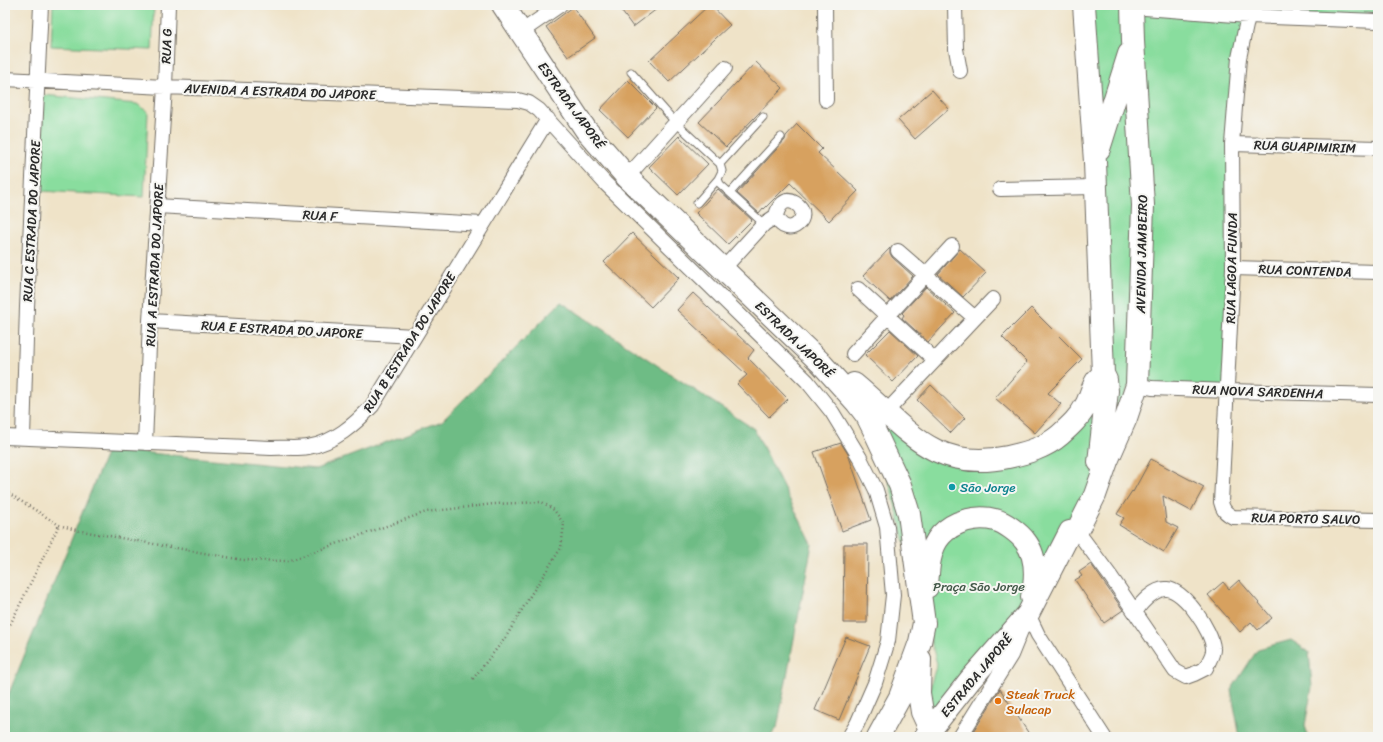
<svg xmlns="http://www.w3.org/2000/svg" width="1383" height="742" font-family="Sriracha,sans-serif">
  <style>
    .green { fill: #89dd9e; stroke: #5a8464 }
    .forest { fill: #6ebc85; stroke: #4c7458 }
    .building { fill: #d7a15f }
    .lines { fill: none; stroke-linecap: round; stroke-linejoin: round }
    .lane-casing { stroke: #706b62; stroke-width: 9 }
    .street-casing { stroke: #706b62; stroke-width: 16 }
    .primary-casing { stroke: #706b62; stroke-width: 24 }
    .path { stroke: #706b62; stroke-width: 2.5; stroke-dasharray: 1 3; stroke-linecap: butt }
    .lane { stroke: #fff; stroke-width: 7 }
    .street { stroke: #fff; stroke-width: 14 }
    .primary { stroke: #fff; stroke-width: 22 }
    .culture-dot { fill: #0f9aa8; stroke: #f6f6f2; stroke-width: 1.5 }
    .food-dot { fill: #e8710a; stroke: #f6f6f2; stroke-width: 1.5 }
    .labels { text-anchor: middle; stroke-width: 4; stroke-linejoin: round; paint-order: stroke }
    .street-label { font-size: 13px; fill: #2b2b2b; stroke: #f6f6f2 }
    .culture-label { font-size: 13px; fill: #0d838f; stroke: #f6f6f2; text-anchor: start }
    .park-label { font-size: 13px; fill: #425848; stroke: #f6f6f2 }
    .food-label { font-size: 13px; fill: #c56008; stroke: #f6f6f2; text-anchor: start }
  </style>
  <rect width="100%" height="100%" fill="#f6f6f2"/>
  <filter id="ink" filterUnits="userSpaceOnUse"><feTurbulence type="fractalNoise" baseFrequency=".025" numOctaves="2"/><feDisplacementMap in="SourceGraphic" scale="8" xChannelSelector="R" yChannelSelector="G"/><feConvolveMatrix kernelMatrix="1 2 1 2 8 2 1 2 1" color-interpolation-filters="sRGB"/></filter>
  <filter id="wash" filterUnits="userSpaceOnUse"><feTurbulence type="fractalNoise" baseFrequency=".012" numOctaves="4" result="noise"/><feDisplacementMap in="SourceGraphic" scale="16" xChannelSelector="R" yChannelSelector="G"/><feGaussianBlur stdDeviation="0.9" result="paint"/><feColorMatrix in="noise" values="0 0 0 0 0 0 0 0 0 0 0 0 0 0 0 0 0 1.4 0 .05"/><feComposite in="paint" operator="in"/></filter>
  <g filter="url(#wash)">
    <rect width="100%" height="100%" fill="#efe3c8"/>
    <!-- green -->
    <path class="green" d="M 53,5 L 154,5 L 152,50 L 51,46 Z
      M 1086,5 L 1130,5 L 1250,18 L 1255,5 L 1378,5 L 1378,23 L 1250,18 L 1237,48 L 1229,390 L 1129,385 L 1091,495 L 1044,583 L 932,711 C 926,695 932,679 937,664 L 869,406 L 949,452 L 1003,455 L 1053,437 L 1097,401 Z
      M 43,95 L 137,104 L 148,112 L 144,197 L 41,191 Z"/>
    <!-- forest -->
    <path class="forest" d="M 561,302 L 754,429 L 812,544 L 777,728 L 770,737 L 5,737 L 5,703 L 108,449 L 316,469 L 442,421 Z
      M 1291,640 L 1309,652 L 1312,687 L 1305,725 L 1308,737 L 1240,737 L 1231,690 L 1258,649 Z"/>
    <g id="blocks">
      <!-- building -->
      <path class="building" d="M 617,5 L 662,5 L 633,27 Z
        M 709,5 L 711,5 L 730,25 L 669,82 L 649,61 Z
        M 573,7 L 595,38 L 568,57 L 546,27 Z
        M 756,62 L 783,88 L 726,147 L 699,122 Z
        M 628,80 L 656,108 L 628,137 L 600,110 Z
        M 932,90 L 949,109 L 915,139 L 898,120 Z
        M 797,124 L 822,149 L 818,153 L 858,191 L 829,221 L 790,183 L 764,209 L 763,208 L 759,213 L 737,193 L 785,140 L 786,136 Z
        M 679,136 L 708,164 L 678,195 L 649,167 Z
        M 718,189 L 752,220 L 728,244 L 696,213 Z
        M 632,233 L 679,278 L 651,307 L 604,262 Z
        M 890,248 L 890,253 L 892,257 L 913,276 L 890,301 L 863,276 Z
        M 960,249 L 986,273 L 963,297 L 938,274 Z
        M 926,287 L 955,313 L 928,342 L 902,318 L 904,315 L 902,313 Z
        M 693,293 L 754,350 L 748,358 L 788,399 L 769,417 L 737,384 L 747,375 L 677,310 Z
        M 1031,308 L 1082,359 L 1048,393 L 1061,404 L 1035,433 L 995,398 L 1027,362 L 1002,337 Z
        M 890,330 L 918,356 L 893,382 L 865,355 Z
        M 931,385 L 965,418 L 951,433 L 917,400 Z
        M 841,443 L 848,454 L 871,520 L 842,531 L 814,452 Z
        M 1151,459 L 1204,487 L 1191,511 L 1163,496 L 1166,522 L 1178,528 L 1164,552 L 1119,525 L 1124,518 L 1117,514 L 1132,491 L 1133,492 Z
        M 844,544 L 868,544 L 867,623 L 843,623 Z
        M 1091,564 L 1123,610 L 1104,623 L 1075,580 L 1082,576 L 1079,572 Z
        M 1239,580 L 1272,618 L 1258,630 L 1251,622 L 1240,632 L 1208,595 L 1223,582 L 1229,589 Z
        M 846,637 L 870,646 L 839,720 L 815,710 Z
        M 1000,689 L 1031,737 L 972,737 L 972,734 Z"/>
    </g>
  </g>
  <g filter="url(#ink)">
    <use href="#blocks" fill-opacity="0" stroke="#706b62" stroke-width="1"/>
    <g class="lines">
      <!-- lane casing -->
      <g class="lane-casing">
        <path id="lane" d="M 631,72 L 676,123 L 720,164 L 722,171 L 718,179 L 720,184 L 764,224
          M 720,164 L 763,117
          M 730,193 L 781,137
          M 697,203 L 718,179"/>
      </g>
      <!-- street casing -->
      <g class="street-casing">
        <path id="street" d="M 825,5 L 826,100
          M 955,5 L 956,49 L 960,71
          M 1252,5 L 1248,16 L 1239,58 L 1232,144 L 1233,268 L 1221,502 C 1223,511 1226,513 1233,517 L 1378,520
          M 1132,7 L 1248,16 L 1378,21
          M 521,32 L 560,5
          M 5,79 L 165,87 L 518,100 L 529,103 L 539,110 L 605,183 L 807,381 L 832,412 L 860,458 L 876,490 L 887,527 L 893,595 L 888,641 L 875,683 L 857,724 L 849,737
          M 1232,144 L 1378,148
          M 627,177 L 725,68
          M 1000,189 L 1095,187
          M 157,206 L 483,224
          M 898,251 L 975,318
          M 1233,268 L 1378,272
          M 723,269 L 764,224 L 776,216 C 778,206 785,197 795,203 C 816,215 787,243 776,216
          M 858,289 L 935,360
          M 150,321 L 414,336
          M 853,354 L 952,246
          M 1137,385 L 1152,388 L 1228,391 L 1378,395
          M 886,412 L 993,299
          M 5,437 L 271,448 C 283,447 296,449 308,447 C 334,443 355,424 372,406 L 548,119
          M 23,437 L 27,307 L 41,5
          M 145,443 L 150,321 L 165,87 L 168,5
          M 1077,531 L 1111,577 L 1175,671 L 1186,677 L 1194,674 L 1206,668 C 1208,662 1214,654 1213,648 C 1212,631 1184,590 1167,589 C 1154,588 1141,603 1135,612
          M 1028,614 L 1038,635 L 1104,737
          M 960,737 L 1011,655 L 1022,628"/>
      </g>
      <!-- primary casing -->
      <g class="primary-casing">
        <path id="primary" d="M 503,5 L 586,130 L 627,177 L 820,362 L 857,403 L 867,416 L 874,430 L 900,485 L 909,514 L 924,623 L 920,642 L 900,697 L 878,737
          M 1084,5 L 1095,162 L 1103,374 L 1106,380 L 1107,391 L 1099,462
          M 1099,149 L 1129,54
          M 854,384 C 905,426 932,473 1008,457 C 1026,453 1045,448 1060,435 C 1070,426 1080,417 1086,405 C 1090,398 1092,387 1097,380 C 1098,378 1101,376 1103,374
          M 927,587 C 928,570 929,548 941,535 C 954,521 977,515 995,520 C 1004,522 1019,533 1025,541 C 1037,556 1036,579 1032,597
          M 920,659 L 919,693 L 922,712 L 930,729
          M 925,737 L 970,680 L 1028,614 L 1070,532 L 1077,531 L 1095,495 L 1107,461 L 1126,418 L 1137,385 L 1143,205 L 1133,41 L 1132,5"/>
      </g>
      <!-- path -->
      <path class="path" d="M 5,491 L 59,525 L 76,530 L 243,560 L 288,561 L 426,512 L 494,504 L 542,502 L 554,510 L 564,524 L 561,548 L 530,596 L 506,637 L 472,680
        M 5,635 L 59,525"/>
      <!-- lane -->
      <use href="#lane" class="lane"/>
      <!-- street -->
      <use href="#street" class="street"/>
      <!-- primary -->
      <use href="#primary" class="primary"/>
    </g>
  </g>
  <!-- markers -->
  <circle class="culture-dot" cx="952" cy="487" r="4"/>
  <circle class="food-dot" cx="998" cy="701" r="4"/>
  <g class="labels">
    <!-- street labels -->
    <g class="street-label">
      <text transform="translate(166 46) rotate(-88)" y="5">RUA G</text>
      <text transform="translate(280 91) rotate(2)" y="5">AVENIDA A ESTRADA DO JAPORE</text>
      <text transform="translate(572 105) rotate(54)" y="5">ESTRADA JAPORÉ</text>
      <text transform="translate(1305 146) rotate(2)" y="5">RUA GUAPIMIRIM</text>
      <text transform="translate(320 215) rotate(3)" y="5">RUA F</text>
      <text transform="translate(31 221) rotate(-87)" y="5">RUA C ESTRADA DO JAPORE</text>
      <text transform="translate(1141 254) rotate(-89)" y="5">AVENIDA JAMBEIRO</text>
      <text transform="translate(154 265) rotate(-87)" y="5">RUA A ESTRADA DO JAPORE</text>
      <text transform="translate(1231 268) rotate(-89)" y="5">RUA LAGOA FUNDA</text>
      <text transform="translate(1305 270) rotate(2)" y="5">RUA CONTENDA</text>
      <text transform="translate(282 329) rotate(3)" y="5">RUA E ESTRADA DO JAPORE</text>
      <text transform="translate(795 339) rotate(44)" y="5">ESTRADA JAPORÉ</text>
      <text transform="translate(409 342) rotate(-58)" y="5">RUA B ESTRADA DO JAPORE</text>
      <text transform="translate(1258 391) rotate(2)" y="5">RUA NOVA SARDENHA</text>
      <text transform="translate(1306 518) rotate(1)" y="5">RUA PORTO SALVO</text>
      <text transform="translate(976 675) rotate(-50)" y="5">ESTRADA JAPORÉ</text>
    </g>
    <!-- culture labels -->
    <g class="culture-label">
      <text x="960" y="492">São Jorge</text>
    </g>
    <!-- park labels -->
    <g class="park-label">
      <text x="979" y="591">Praça São Jorge</text>
    </g>
    <!-- food labels -->
    <g class="food-label">
      <text x="1006" y="699">Steak Truck<tspan x="1006" dy="15">Sulacap</tspan></text>
    </g>
  </g>
  <!-- margin -->
  <rect width="1383" height="742" fill="none" stroke="#f6f6f2" stroke-width="20"/>
</svg>
